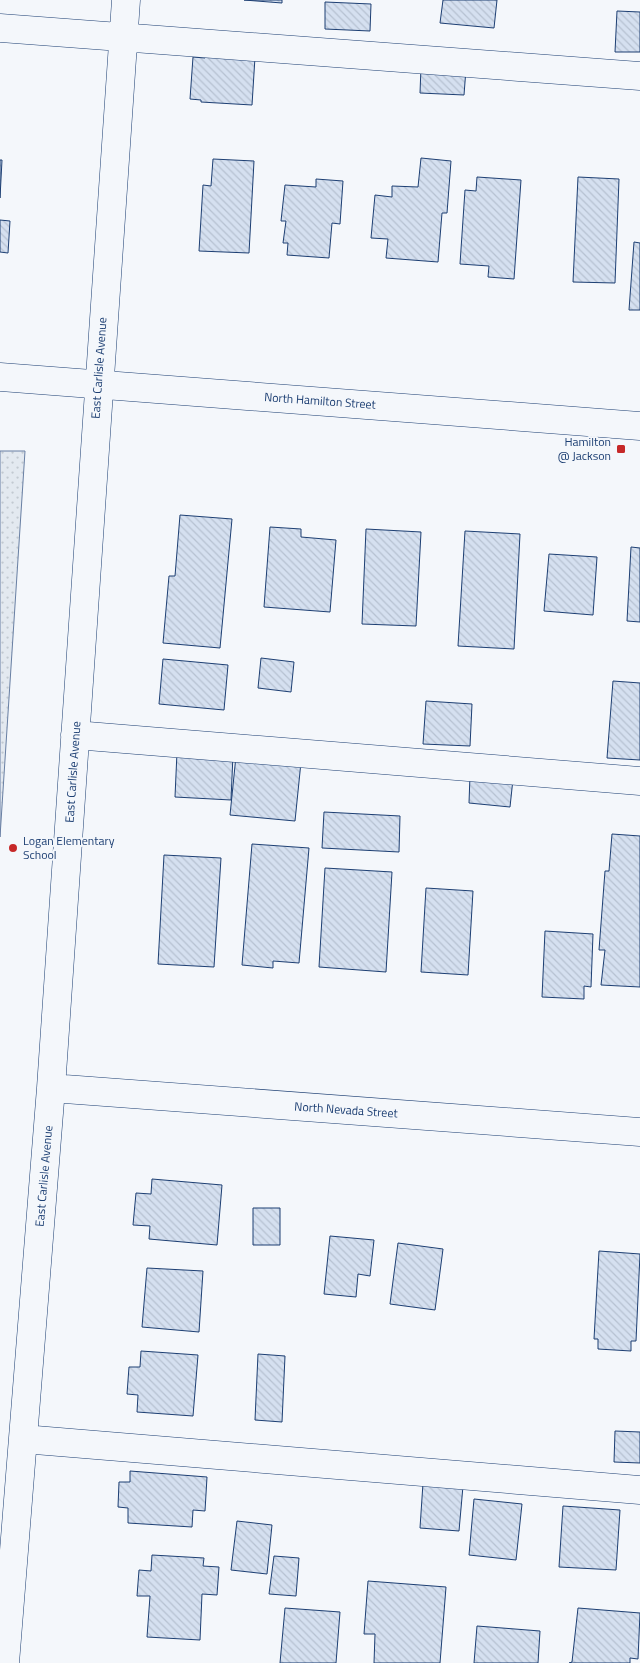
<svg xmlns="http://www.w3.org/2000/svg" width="640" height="1663" font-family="'Titillium Web',sans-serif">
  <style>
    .park { fill: url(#park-dots); stroke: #687fa3 }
    .building { fill: url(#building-back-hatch); stroke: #1d3f73 }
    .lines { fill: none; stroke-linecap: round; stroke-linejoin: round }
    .minor-casing { stroke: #1d3f73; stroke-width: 29 }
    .major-casing { stroke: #1d3f73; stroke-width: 29 }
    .minor { stroke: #f4f7fb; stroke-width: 28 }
    .major { stroke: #f4f7fb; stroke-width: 28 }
    .poi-dot { fill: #c62828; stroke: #f4f7fb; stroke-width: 2 }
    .labels { text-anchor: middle; stroke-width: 4; stroke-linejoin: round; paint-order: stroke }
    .street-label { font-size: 12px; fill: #1d3f73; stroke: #f4f7fb }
    .poi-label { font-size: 12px; fill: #1d3f73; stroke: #f4f7fb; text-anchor: end }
  </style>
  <defs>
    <pattern id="park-dots" width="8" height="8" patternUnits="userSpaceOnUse" patternTransform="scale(1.25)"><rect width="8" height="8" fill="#e3e9f0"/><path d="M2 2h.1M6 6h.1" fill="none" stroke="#c2c9d1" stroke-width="1.8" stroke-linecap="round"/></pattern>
    <pattern id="building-back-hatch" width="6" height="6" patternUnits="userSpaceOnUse" patternTransform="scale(1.25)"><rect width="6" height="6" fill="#d5e0f0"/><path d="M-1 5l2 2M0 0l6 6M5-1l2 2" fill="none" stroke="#b6c1d1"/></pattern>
  </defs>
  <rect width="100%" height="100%" fill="#f4f7fb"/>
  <!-- park -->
  <path class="park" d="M 0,451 L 25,451 L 0,837 Z"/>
  <!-- building -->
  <path class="building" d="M 244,0 L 282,0 L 282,3 Z
    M 443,0 L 497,0 L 494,28 L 440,23 Z
    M 325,2 L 371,4 L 370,31 L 325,29 Z
    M 617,11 L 640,12 L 640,52 L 615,52 Z
    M 204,54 L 255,57 L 252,105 L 201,102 L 201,100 L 190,99 L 193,57 L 205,58 Z
    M 421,67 L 466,69 L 464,95 L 420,93 Z
    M 421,158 L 451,161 L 447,213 L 442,213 L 438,262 L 386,258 L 388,239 L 371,238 L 375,195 L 392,197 L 392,186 L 418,187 Z
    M 213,159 L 254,161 L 249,253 L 199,251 L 203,185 L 211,186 Z
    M 0,160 L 2,160 L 0,198 Z
    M 477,177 L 521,180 L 514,279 L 488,277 L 489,266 L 460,264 L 465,190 L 476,191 Z
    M 578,177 L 619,179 L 615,283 L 573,282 Z
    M 316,179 L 343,181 L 340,224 L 332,223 L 329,258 L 287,255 L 288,243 L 283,243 L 286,221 L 281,221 L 285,185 L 316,187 Z
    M 0,220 L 10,221 L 8,253 L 0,252 Z
    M 634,242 L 640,243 L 640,310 L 629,310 Z
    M 180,515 L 232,519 L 220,648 L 163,643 L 169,576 L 175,576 Z
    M 270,527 L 301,529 L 301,537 L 336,540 L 330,612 L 264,607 Z
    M 366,529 L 421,532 L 416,626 L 362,624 Z
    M 465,531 L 520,534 L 514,649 L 458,646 Z
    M 631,547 L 640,548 L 640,622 L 627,621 Z
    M 549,554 L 597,557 L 593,615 L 544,611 Z
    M 261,658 L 294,662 L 291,692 L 258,688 Z
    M 163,659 L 228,665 L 224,710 L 159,704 Z
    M 613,681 L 640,683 L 640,760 L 607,758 Z
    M 426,701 L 472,704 L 470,746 L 423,744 Z
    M 177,752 L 233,755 L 231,800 L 175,797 Z
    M 236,756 L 301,762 L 295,821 L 230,815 Z
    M 470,775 L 513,779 L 510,807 L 469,803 Z
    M 324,812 L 400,816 L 399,852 L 322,848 Z
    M 612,834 L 640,836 L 640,987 L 601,985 L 605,950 L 599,950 L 605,871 L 609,871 Z
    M 252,844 L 309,848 L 299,963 L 273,961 L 273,968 L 242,965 Z
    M 164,855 L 221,858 L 214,967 L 158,964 Z
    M 325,868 L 392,872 L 386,972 L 319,967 Z
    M 426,888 L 473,891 L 468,975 L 421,972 Z
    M 545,931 L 593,934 L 591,987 L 584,986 L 584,999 L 542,997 Z
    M 152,1179 L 222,1185 L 217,1245 L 149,1239 L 150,1226 L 133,1225 L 136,1193 L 151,1194 Z
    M 253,1208 L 280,1208 L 280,1245 L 253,1245 Z
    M 330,1236 L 374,1240 L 370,1276 L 358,1274 L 356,1297 L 324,1294 Z
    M 398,1243 L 443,1249 L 435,1310 L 390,1304 Z
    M 599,1251 L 640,1254 L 636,1341 L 631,1341 L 631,1351 L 598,1349 L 598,1339 L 594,1339 Z
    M 147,1268 L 203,1271 L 199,1332 L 142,1327 Z
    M 141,1351 L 198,1355 L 193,1416 L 137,1412 L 138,1395 L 127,1394 L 129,1367 L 140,1367 Z
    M 258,1354 L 285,1356 L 282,1422 L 255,1420 Z
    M 615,1431 L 640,1432 L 640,1463 L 614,1462 Z
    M 130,1471 L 207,1477 L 205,1511 L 193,1510 L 192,1527 L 128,1523 L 128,1508 L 118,1507 L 119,1482 L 130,1482 Z
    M 423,1483 L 463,1486 L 459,1531 L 420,1528 Z
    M 474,1499 L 522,1504 L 516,1560 L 469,1555 Z
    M 563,1506 L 620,1510 L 616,1570 L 559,1567 Z
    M 237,1521 L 272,1525 L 267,1574 L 231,1570 Z
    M 152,1555 L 204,1558 L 203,1566 L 219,1567 L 217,1595 L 202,1594 L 200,1640 L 147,1637 L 150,1596 L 137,1596 L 139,1570 L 151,1571 Z
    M 274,1556 L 299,1558 L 296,1596 L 269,1594 Z
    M 368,1581 L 446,1587 L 440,1663 L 374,1663 L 375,1634 L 364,1634 Z
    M 285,1608 L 340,1612 L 336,1663 L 280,1663 Z
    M 578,1608 L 640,1613 L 638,1659 L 630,1658 L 630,1663 L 569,1663 L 572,1662 Z
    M 477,1626 L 540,1631 L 538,1663 L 474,1663 Z"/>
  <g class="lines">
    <!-- minor casing -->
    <g class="minor-casing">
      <path id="minor" d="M 0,28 L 640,76
        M 75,735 L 640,781
        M 51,1088 L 640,1132
        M 23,1439 L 640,1490
        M 5,1663 L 51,1088 L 126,0"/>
    </g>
    <!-- major casing -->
    <g class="major-casing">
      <path id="major" d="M 0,377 L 640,426"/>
    </g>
    <!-- minor -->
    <use href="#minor" class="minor"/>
    <!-- major -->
    <use href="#major" class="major"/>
  </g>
  <!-- markers -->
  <g class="poi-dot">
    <rect x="616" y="444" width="10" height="10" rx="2.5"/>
    <circle cx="13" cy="848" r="5"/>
  </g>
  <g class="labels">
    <!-- street labels -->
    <g class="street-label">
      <text transform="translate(99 368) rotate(-86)" y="4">East Carlisle Avenue</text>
      <text transform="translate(320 401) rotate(4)" y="4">North Hamilton Street</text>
      <text transform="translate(73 772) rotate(-86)" y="4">East Carlisle Avenue</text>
      <text transform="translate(346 1110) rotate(4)" y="4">North Nevada Street</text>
      <text transform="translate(44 1176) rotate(-85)" y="4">East Carlisle Avenue</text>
    </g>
    <!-- poi labels -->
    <g class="poi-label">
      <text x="611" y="446">Hamilton<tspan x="611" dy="14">@ Jackson</tspan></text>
      <text x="23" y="845" text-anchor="start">Logan Elementary<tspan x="23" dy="14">School</tspan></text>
    </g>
  </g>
</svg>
